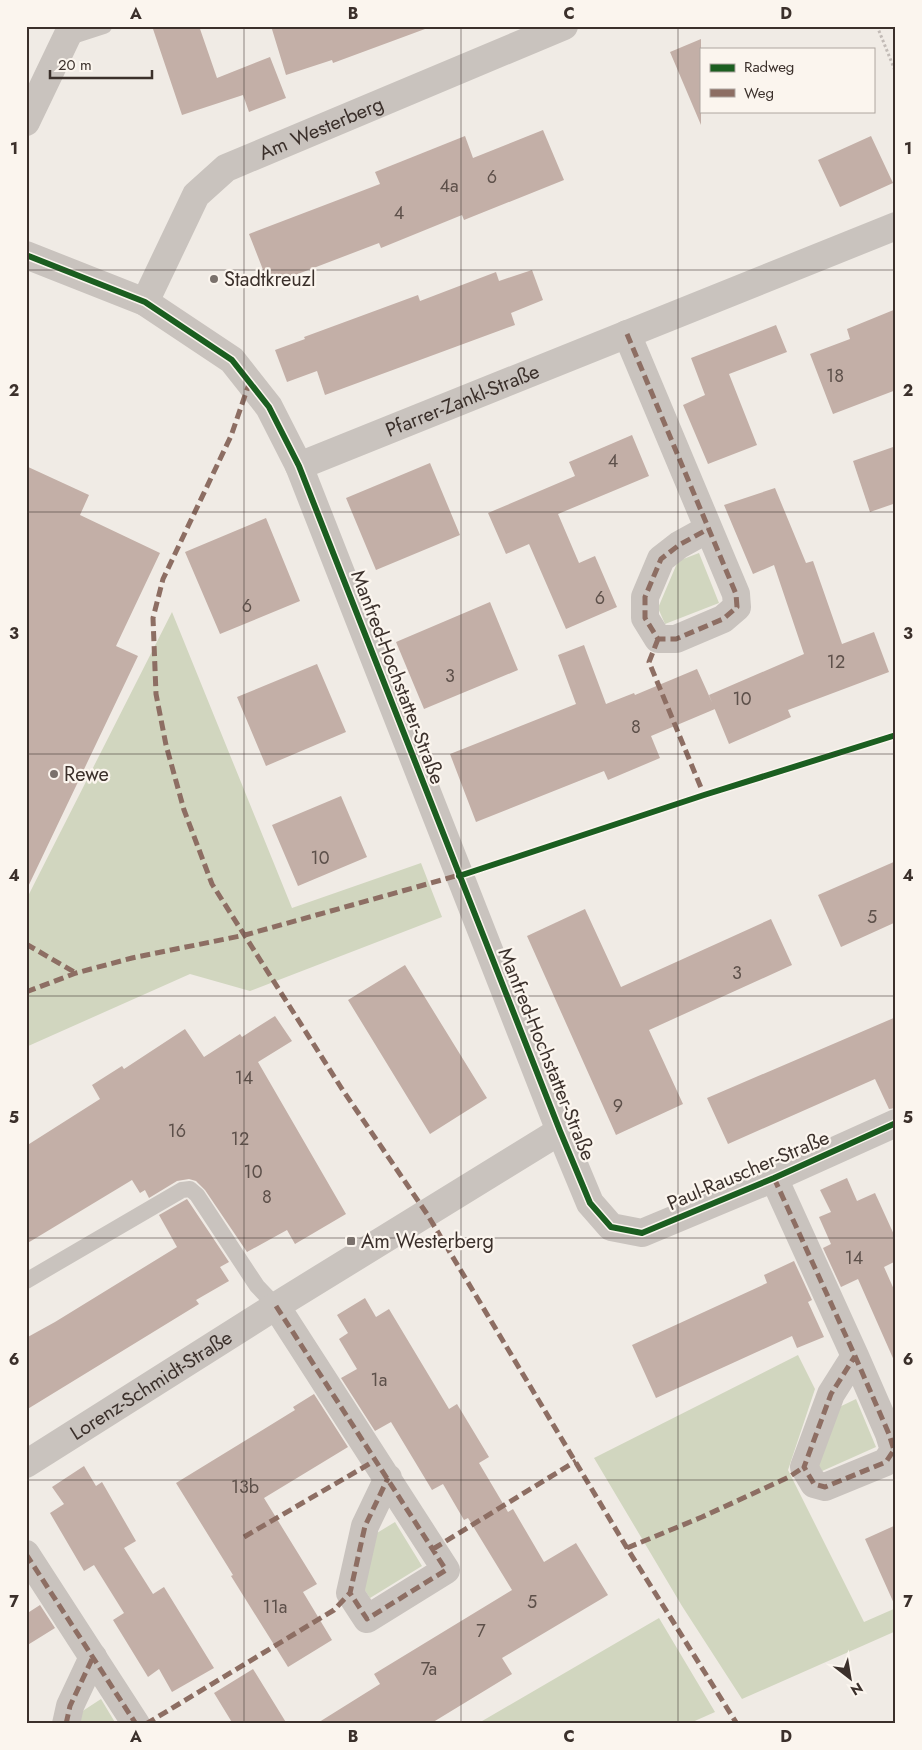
<svg xmlns="http://www.w3.org/2000/svg" width="922" height="1750" font-family="Jost,sans-serif">
  <style>
    .green { fill: #d1d6bf }
    .building { fill: #c3afa7 }
    .lines { fill: none; stroke-linecap: round; stroke-linejoin: round }
    .path { stroke: #c2bbb6; stroke-width: 3; stroke-dasharray: 2.5 2.5; stroke-linecap: butt }
    .service { stroke: #c9c3be; stroke-width: 16 }
    .minor { stroke: #c9c3be; stroke-width: 28 }
    .tertiary { stroke: #c9c3be; stroke-width: 28 }
    .quiet { stroke: #8d6e63; stroke-width: 5; stroke-dasharray: 10 5; stroke-linecap: butt }
    .cycleway-casing { stroke: #fbf5ee; stroke-width: 9 }
    .cycleway { stroke: #1b5e20; stroke-width: 6 }
    .grid { fill: none; stroke: #3b302b; stroke-width: 1; stroke-opacity: 0.55 }
    .poi-dot { fill: #7a716c; stroke: #fbf5ee; stroke-width: 2 }
    .labels { text-anchor: middle; stroke-width: 4.5; stroke-linejoin: round; paint-order: stroke }
    .number-label { font-size: 18px; fill: #5d504a }
    .street-label { font-size: 20px; fill: #3b302b; stroke: #fbf5ee }
    .poi-label { font-size: 20px; fill: #3b302b; stroke: #fbf5ee; text-anchor: start }
    .neatline { fill: none; stroke: #3b302b; stroke-width: 2 }
    .grid-label { font-size: 16px; text-anchor: middle; font-weight: bold; fill: #3b302b }
  </style>
  <rect width="100%" height="100%" fill="#f0ebe5"/>
  <!-- green -->
  <path class="green" d="M 699,553 L 719,603 L 665,624 L 658,608 L 678,561 Z
    M 172,612 L 292,908 L 421,863 L 442,917 L 250,991 L 190,974 L 26,1047 L 26,900 Z
    M 798,1355 L 815,1389 L 788,1470 L 864,1622 L 896,1608 L 896,1631 L 742,1699 L 682,1606 L 594,1458 Z
    M 856,1399 L 876,1447 L 820,1472 L 812,1456 L 831,1411 Z
    M 395,1522 L 422,1566 L 370,1598 L 360,1583 L 372,1536 Z
    M 659,1618 L 715,1712 L 688,1724 L 477,1724 Z
    M 101,1699 L 116,1724 L 76,1724 L 78,1714 Z"/>
  <!-- building -->
  <path class="building" d="M 152,26 L 199,26 L 217,78 L 270,57 L 286,98 L 249,112 L 243,95 L 182,115 Z
    M 271,26 L 424,26 L 425,29 L 333,63 L 332,60 L 286,75 Z
    M 701,39 L 701,125 L 670,52 Z
    M 543,130 L 564,180 L 464,220 L 462,215 L 381,248 L 379,243 L 269,285 L 249,234 L 380,184 L 375,172 L 465,136 L 473,158 Z
    M 871,136 L 893,183 L 840,207 L 818,160 Z
    M 532,270 L 543,300 L 511,313 L 515,325 L 325,395 L 317,371 L 287,382 L 275,350 L 305,339 L 304,337 L 418,295 L 420,301 L 496,272 L 499,281 Z
    M 896,309 L 896,390 L 833,414 L 810,354 L 850,339 L 847,329 Z
    M 776,325 L 787,352 L 729,374 L 757,445 L 708,464 L 683,405 L 705,395 L 691,358 Z
    M 632,435 L 649,476 L 558,514 L 579,563 L 595,556 L 617,607 L 566,629 L 529,544 L 506,554 L 488,513 L 575,476 L 569,462 Z
    M 896,446 L 896,503 L 870,512 L 853,461 Z
    M 430,463 L 460,535 L 376,570 L 346,498 Z
    M 26,466 L 89,495 L 80,515 L 160,553 L 116,646 L 138,656 L 26,891 Z
    M 775,488 L 806,563 L 813,561 L 842,644 L 874,632 L 889,672 L 788,710 L 791,717 L 729,744 L 709,695 L 804,654 L 774,565 L 753,574 L 724,505 Z
    M 266,518 L 300,601 L 220,634 L 185,552 Z
    M 490,602 L 518,670 L 424,709 L 396,642 Z
    M 584,645 L 606,704 L 634,693 L 635,695 L 697,669 L 715,709 L 651,736 L 660,758 L 608,780 L 604,771 L 476,822 L 450,754 L 576,704 L 558,655 Z
    M 317,664 L 346,732 L 266,766 L 237,697 Z
    M 341,796 L 367,857 L 298,886 L 272,825 Z
    M 896,861 L 896,922 L 841,947 L 818,895 Z
    M 585,909 L 621,987 L 771,919 L 792,965 L 649,1030 L 683,1104 L 616,1135 L 527,936 Z
    M 405,965 L 487,1098 L 430,1134 L 348,1000 Z
    M 275,1016 L 292,1041 L 258,1062 L 346,1214 L 295,1244 L 287,1230 L 247,1252 L 205,1190 L 196,1181 L 189,1179 L 177,1181 L 149,1198 L 145,1190 L 140,1193 L 132,1180 L 26,1244 L 26,1146 L 100,1099 L 92,1085 L 122,1066 L 124,1069 L 185,1029 L 204,1057 L 240,1034 L 242,1037 Z
    M 896,1017 L 896,1108 L 889,1109 L 875,1079 L 728,1144 L 707,1098 Z
    M 847,1178 L 857,1201 L 875,1193 L 896,1239 L 896,1261 L 884,1267 L 896,1294 L 896,1365 L 858,1279 L 841,1287 L 823,1248 L 831,1244 L 819,1217 L 831,1212 L 820,1190 Z
    M 187,1199 L 229,1262 L 220,1267 L 229,1281 L 196,1300 L 199,1304 L 26,1410 L 26,1338 L 55,1322 L 177,1247 L 159,1215 Z
    M 794,1261 L 812,1300 L 808,1302 L 824,1337 L 797,1348 L 792,1336 L 656,1398 L 632,1345 L 767,1283 L 764,1275 Z
    M 365,1298 L 376,1317 L 389,1309 L 449,1409 L 457,1404 L 489,1457 L 479,1463 L 508,1512 L 513,1509 L 544,1562 L 576,1543 L 608,1595 L 502,1658 L 512,1674 L 430,1724 L 316,1724 L 380,1684 L 374,1674 L 512,1590 L 468,1518 L 464,1520 L 443,1484 L 432,1490 L 391,1422 L 375,1431 L 341,1378 L 357,1369 L 339,1339 L 348,1333 L 337,1315 Z
    M 314,1394 L 348,1447 L 264,1498 L 317,1584 L 303,1592 L 332,1640 L 288,1667 L 231,1576 L 233,1575 L 176,1483 L 295,1410 L 293,1407 Z
    M 84,1466 L 96,1486 L 102,1482 L 136,1541 L 124,1548 L 153,1594 L 164,1587 L 214,1668 L 172,1692 L 159,1669 L 148,1677 L 113,1620 L 124,1613 L 94,1565 L 84,1571 L 50,1513 L 64,1504 L 52,1487 Z
    M 896,1525 L 896,1608 L 865,1539 Z
    M 40,1605 L 55,1628 L 26,1646 L 26,1614 Z
    M 253,1669 L 287,1724 L 233,1724 L 214,1693 Z"/>
  <g class="lines">
    <!-- path -->
    <path class="path" d="M 877,26 L 896,73"/>
    <!-- service -->
    <path class="service" d="M 67,38 L 104,26
      M 26,1281 L 182,1190 L 190,1189 L 197,1195 L 257,1286 L 276,1306"/>
    <!-- minor -->
    <g class="minor">
      <path d="M 26,255 L 145,302 L 232,360 L 269,407 L 299,466 L 560,1131 L 590,1203 L 611,1227 L 642,1233 L 774,1178 L 896,1123"/>
      <path id="s1" d="M 145,302 L 196,195 L 226,168 L 564,26"/>
      <path d="M 627,334 L 736,594 L 737,607 L 723,619 L 676,639 L 658,639 L 645,618 L 645,597 L 661,559 L 679,545 L 708,529"/>
      <path id="s2" d="M 299,466 L 896,226"/>
      <path d="M 774,1178 L 855,1356 L 889,1434 L 894,1450 L 886,1462 L 825,1487 L 814,1484 L 804,1467 L 831,1394 L 855,1356"/>
      <path d="M 276,1306 L 446,1570 L 367,1619 L 350,1593 L 365,1526 L 388,1478"/>
      <path id="s3" d="M 26,1464 L 276,1306 L 560,1131"/>
      <path d="M 26,1554 L 136,1724"/>
      <path d="M 66,1724 L 70,1706 L 93,1657"/>
    </g>
    <!-- tertiary -->
    <path class="tertiary" d="M 26,122 L 72,26"/>
    <!-- quiet -->
    <path class="quiet" d="M 627,334 L 736,594 L 737,607 L 723,619 L 676,639 L 658,639 L 645,618 L 645,597 L 661,559 L 679,545 L 708,529
      M 250,381 L 231,436 L 163,579 L 153,618 L 156,694 L 166,745 L 184,810 L 212,884 L 342,1089 L 427,1214 L 627,1548 L 737,1724
      M 658,639 L 649,662 L 704,795
      M 26,944 L 76,973
      M 26,992 L 76,973 L 132,958 L 245,935 L 463,874
      M 774,1178 L 855,1356 L 889,1434 L 894,1450 L 886,1462 L 825,1487 L 814,1484 L 804,1467 L 831,1394 L 855,1356
      M 276,1306 L 446,1570 L 367,1619 L 350,1593 L 365,1526 L 388,1478
      M 244,1537 L 376,1460
      M 627,1548 L 702,1517 L 789,1477 L 804,1467
      M 433,1549 L 576,1461
      M 26,1554 L 136,1724
      M 66,1724 L 70,1706 L 93,1657
      M 146,1724 L 334,1610 L 350,1593"/>
    <!-- cycleway casing -->
    <g class="cycleway-casing">
      <path id="cycleway" d="M 26,255 L 145,302 L 232,360 L 269,407 L 299,466 L 560,1131 L 590,1203 L 611,1227 L 642,1233 L 774,1178 L 896,1123
        M 459,876 L 704,795 L 896,735"/>
    </g>
    <!-- cycleway -->
    <use href="#cycleway" class="cycleway"/>
  </g>
  <!-- grid -->
  <path class="grid" d="M 244,26 L 244,1724M 461,26 L 461,1724M 678,26 L 678,1724M 26,270 L 896,270M 26,512 L 896,512M 26,754 L 896,754M 26,996 L 896,996M 26,1238 L 896,1238M 26,1480 L 896,1480"/>
  <!-- markers -->
  <g class="poi-dot">
    <circle cx="214" cy="279" r="5"/>
    <circle cx="54" cy="774" r="5"/>
    <rect x="346" y="1236" width="10" height="10" rx="2.5"/>
  </g>
  <g class="labels">
    <!-- number labels -->
    <g class="number-label">
      <text x="492" y="183">6</text>
      <text x="449" y="192">4a</text>
      <text x="399" y="219">4</text>
      <text x="835" y="382">18</text>
      <text x="613" y="467">4</text>
      <text x="600" y="604">6</text>
      <text x="247" y="612">6</text>
      <text x="836" y="668">12</text>
      <text x="450" y="682">3</text>
      <text x="742" y="705">10</text>
      <text x="636" y="733">8</text>
      <text x="320" y="864">10</text>
      <text x="872" y="923">5</text>
      <text x="737" y="979">3</text>
      <text x="244" y="1084">14</text>
      <text x="618" y="1112">9</text>
      <text x="177" y="1137">16</text>
      <text x="240" y="1145">12</text>
      <text x="253" y="1178">10</text>
      <text x="267" y="1203">8</text>
      <text x="854" y="1264">14</text>
      <text x="379" y="1386">1a</text>
      <text x="245" y="1493">13b</text>
      <text x="532" y="1608">5</text>
      <text x="275" y="1613">11a</text>
      <text x="481" y="1637">7</text>
      <text x="429" y="1675">7a</text>
    </g>
    <!-- street labels -->
    <g class="street-label">
      <text dy="7" stroke="none"><textPath href="#s1" startOffset="262">Am Westerberg</textPath></text>
      <text dy="7" stroke="none"><textPath href="#s2" startOffset="176">Pfarrer-Zankl-Straße</textPath></text>
      <text transform="translate(398 677) rotate(69)" y="7">Manfred-Hochstatter-Straße</text>
      <text transform="translate(547 1054) rotate(68)" y="7">Manfred-Hochstatter-Straße</text>
      <text transform="translate(748 1170) rotate(-23)" y="7">Paul-Rauscher-Straße</text>
      <text dy="7" stroke="none"><textPath href="#s3" startOffset="148">Lorenz-Schmidt-Straße</textPath></text>
    </g>
    <!-- poi labels -->
    <g class="poi-label">
      <text x="224" y="286">Stadtkreuzl</text>
      <text x="64" y="781">Rewe</text>
      <text x="361" y="1248">Am Westerberg</text>
    </g>
  </g>
  <!-- border -->
  <rect width="922" height="1750" fill="none" stroke="#fbf5ee" stroke-width="55"/>
  <!-- legend -->
  <rect x="700" y="48" width="175" height="65" fill="#fbf5ee" stroke="#aea6a0"/>
  <rect x="710" y="64" width="25" height="8" fill="#1b5e20" stroke="#aea6a0"/>
  <text x="744" y="72" font-size="15" fill="#3b302b">Radweg</text>
  <rect x="710" y="89" width="25" height="8" fill="#8d6e63" stroke="#aea6a0"/>
  <text x="744" y="98" font-size="15" fill="#3b302b">Weg</text>
  <!-- north arrow -->
  <g transform="translate(850 1678) rotate(149)" stroke="#fbf5ee" stroke-width="4" paint-order="stroke">
  <path d="M0-4L9 19L0 12L-9 19Z" fill="#3b302b"/>
  <text y="-8" font-size="14" font-weight="bold" text-anchor="middle" fill="#3b302b">N</text>
  </g>
  <!-- scale -->
  <path d="M50 70v8h102v-8" fill="none" stroke="#3b302b" stroke-width="2.5"/>
  <text x="58" y="70" font-size="15" fill="#3b302b" stroke="#fbf5ee" stroke-width="4" paint-order="stroke">20 m</text>
  <rect x="28" y="28" width="866" height="1694" class="neatline"/>
  <g class="grid-label">
    <text x="136" y="19">A</text>
    <text x="353" y="19">B</text>
    <text x="569" y="19">C</text>
    <text x="786" y="19">D</text>
    <text x="14" y="154">1</text>
    <text x="908" y="154">1</text>
    <text x="14" y="396">2</text>
    <text x="908" y="396">2</text>
    <text x="14" y="639">3</text>
    <text x="908" y="639">3</text>
    <text x="14" y="881">4</text>
    <text x="908" y="881">4</text>
    <text x="14" y="1123">5</text>
    <text x="908" y="1123">5</text>
    <text x="14" y="1365">6</text>
    <text x="908" y="1365">6</text>
    <text x="14" y="1607">7</text>
    <text x="908" y="1607">7</text>
    <text x="136" y="1742">A</text>
    <text x="353" y="1742">B</text>
    <text x="569" y="1742">C</text>
    <text x="786" y="1742">D</text>
  </g>
</svg>
